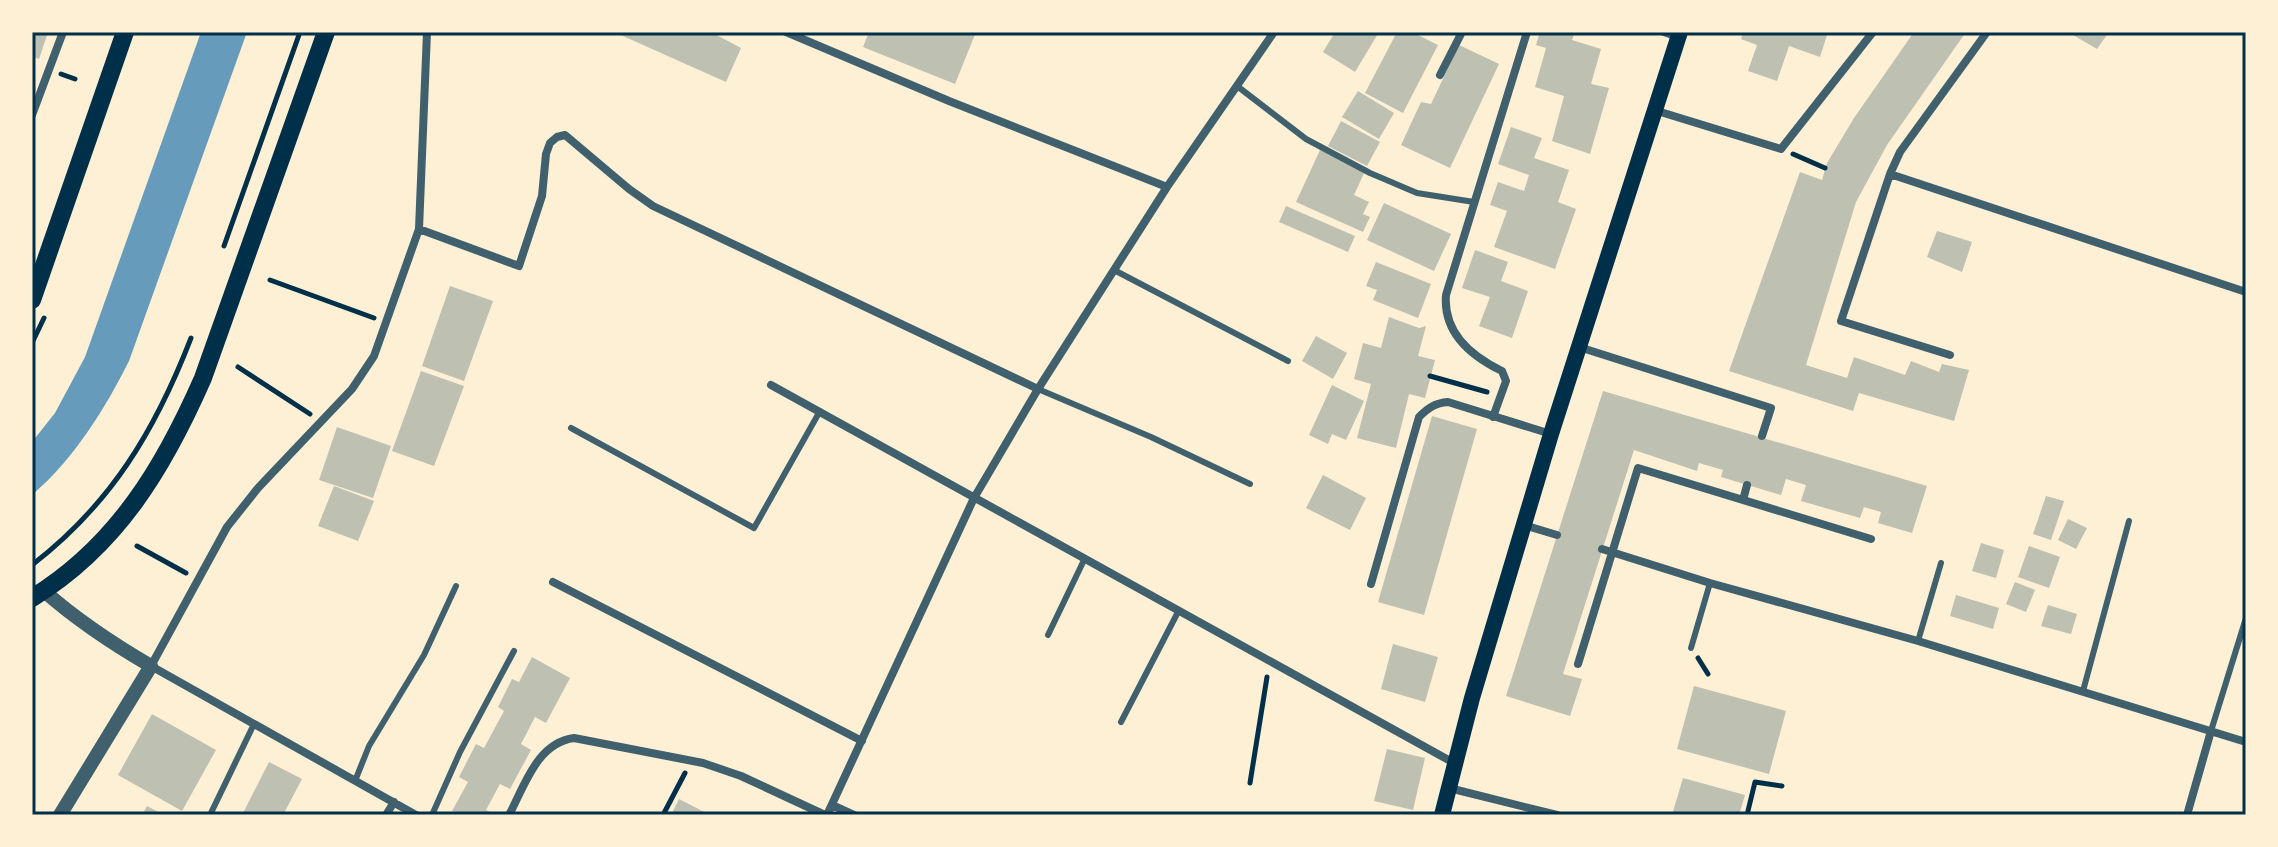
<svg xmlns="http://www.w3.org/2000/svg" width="2278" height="847" font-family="'Fira Sans',sans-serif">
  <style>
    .water { fill: #669bbc }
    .building { fill: #bec0b2 }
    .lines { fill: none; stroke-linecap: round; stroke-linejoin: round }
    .path { stroke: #003049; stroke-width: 5 }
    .service { stroke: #3f606c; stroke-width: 6 }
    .minor { stroke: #3f606c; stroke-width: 8 }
    .tertiary { stroke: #3f606c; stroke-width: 14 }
    .secondary { stroke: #003049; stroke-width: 16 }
    .primary { stroke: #003049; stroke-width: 18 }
    .neatline { fill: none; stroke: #003049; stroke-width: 3 }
  </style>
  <rect width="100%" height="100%" fill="#fdf0d5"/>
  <!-- water -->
  <path class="water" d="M 201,32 L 247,32 L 129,361 C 105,409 74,459 32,495 L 32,442 L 55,413 L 85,357 Z"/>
  <!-- building -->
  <path class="building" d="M 32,32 L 48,32 L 39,59 L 32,56 Z
    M 614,32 L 711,32 L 741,48 L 726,82 Z
    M 869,32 L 976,32 L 955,84 L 863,47 Z
    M 1335,32 L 1379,32 L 1355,72 L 1323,52 Z
    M 1397,32 L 1412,32 L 1438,45 L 1403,113 L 1365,93 Z
    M 1540,32 L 1575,32 L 1572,40 L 1601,49 L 1591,84 L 1609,88 L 1590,154 L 1552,141 L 1564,96 L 1535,87 L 1546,48 L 1536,45 Z
    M 1743,32 L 1828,32 L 1820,57 L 1789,46 L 1777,81 L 1748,71 L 1757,45 L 1741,39 Z
    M 1914,32 L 1966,32 L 1887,145 L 1856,202 L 1806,365 L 1847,378 L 1854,357 L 1905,375 L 1911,361 L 1939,372 L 1942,364 L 1969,370 L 1954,421 L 1859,393 L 1853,411 L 1729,371 L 1800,172 L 1822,180 L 1827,163 L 1854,118 Z
    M 2068,32 L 2109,32 L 2097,49 Z
    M 1459,45 L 1499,64 L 1450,168 L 1401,145 L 1421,102 L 1431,104 Z
    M 1358,91 L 1394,113 L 1379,139 L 1342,117 Z
    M 1341,121 L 1380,142 L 1367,166 L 1328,146 Z
    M 1511,127 L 1542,138 L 1534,158 L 1569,170 L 1558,202 L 1576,209 L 1555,269 L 1494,247 L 1507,211 L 1490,205 L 1498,182 L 1524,191 L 1529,175 L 1498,164 Z
    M 1320,150 L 1365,171 L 1354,195 L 1369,202 L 1363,214 L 1370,217 L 1363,232 L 1296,202 Z
    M 1384,203 L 1451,234 L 1434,271 L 1367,240 Z
    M 1286,206 L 1355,236 L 1348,252 L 1279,222 Z
    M 1937,231 L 1972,242 L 1962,272 L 1927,257 Z
    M 1475,250 L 1508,262 L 1501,281 L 1528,291 L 1512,338 L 1479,326 L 1490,297 L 1462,288 Z
    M 1376,262 L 1431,284 L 1418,318 L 1373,300 L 1377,290 L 1366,286 Z
    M 450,286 L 493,301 L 464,381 L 422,366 Z
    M 1389,317 L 1419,328 L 1426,326 L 1418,356 L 1435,360 L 1425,398 L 1409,394 L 1396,448 L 1357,438 L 1371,384 L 1354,379 L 1363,343 L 1381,348 Z
    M 1316,336 L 1347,353 L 1333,379 L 1302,361 Z
    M 421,371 L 464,386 L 434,466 L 392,451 Z
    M 1332,385 L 1364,401 L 1346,440 L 1332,434 L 1328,444 L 1309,435 Z
    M 1603,391 L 1927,486 L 1912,533 L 1878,523 L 1881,512 L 1864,507 L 1860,518 L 1801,501 L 1806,485 L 1786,479 L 1781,495 L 1721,477 L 1723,470 L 1699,463 L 1697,471 L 1634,450 L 1563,674 L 1582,679 L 1570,716 L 1506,696 Z
    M 1432,416 L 1477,429 L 1424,615 L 1378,602 Z
    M 337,427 L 391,446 L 373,498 L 319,480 Z
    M 1323,475 L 1366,498 L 1350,530 L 1306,508 Z
    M 334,486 L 374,501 L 358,541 L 318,526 Z
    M 2046,496 L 2064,501 L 2051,540 L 2033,534 Z
    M 2068,519 L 2087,528 L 2076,549 L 2058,540 Z
    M 1981,543 L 2004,550 L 1996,578 L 1972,571 Z
    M 2029,546 L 2060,557 L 2049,588 L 2018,577 Z
    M 2015,582 L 2035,590 L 2026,612 L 2006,604 Z
    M 1956,595 L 1999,608 L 1993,629 L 1950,616 Z
    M 2048,605 L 2077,614 L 2071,634 L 2041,626 Z
    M 1393,644 L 1438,657 L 1425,702 L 1381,689 Z
    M 532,657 L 570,678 L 546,723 L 535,717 L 521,744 L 531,750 L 510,789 L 500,784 L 486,810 L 497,815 L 460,815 L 452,811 L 468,782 L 459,777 L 476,744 L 484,748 L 504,711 L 498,707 L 512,679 L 519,682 Z
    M 1694,686 L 1786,711 L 1769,774 L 1677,749 Z
    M 152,714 L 216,750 L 182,811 L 118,775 Z
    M 1387,749 L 1425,758 L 1413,810 L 1374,801 Z
    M 269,762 L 302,779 L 283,815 L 242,815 Z
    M 1683,778 L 1745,795 L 1739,815 L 1672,815 Z
    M 679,799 L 710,815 L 671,815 Z
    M 147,806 L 164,815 L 142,815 Z"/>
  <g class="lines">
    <!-- path -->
    <path class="path" d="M 61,74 L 75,79
      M 1793,154 L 1825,168
      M 224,246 L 300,32
      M 270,280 L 374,318
      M 32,343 L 44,318
      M 238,367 L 310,414
      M 1430,376 L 1487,392
      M 137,546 L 186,573
      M 32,565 C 111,504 155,431 191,338
      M 1698,658 L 1708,674
      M 1250,783 L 1267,677
      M 663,815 L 685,773
      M 1747,815 L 1755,782 L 1782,786"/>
    <!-- service -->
    <path class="service" d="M 1237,86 L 1306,139 L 1370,173 L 1417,193 L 1474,202
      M 1114,270 L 1288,361
      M 1038,389 L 1151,437 L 1250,484
      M 571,428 L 754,528 L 820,411
      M 1048,635 L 1085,558
      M 1918,641 L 1941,563
      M 1691,648 L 1710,583
      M 2083,691 L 2129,521
      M 1121,722 L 1179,610
      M 2211,731 L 2246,618
      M 355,781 L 369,746 L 424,655 L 456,586
      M 210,815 L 254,724
      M 432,815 L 460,752 L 514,651"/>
    <!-- minor -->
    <path class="minor" d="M 786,32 L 949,101 L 1167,187
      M 1664,32 L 1678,37
      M 1440,75 L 1462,32
      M 1654,110 L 1781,149 L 1873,32
      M 32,115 L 63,32
      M 1890,174 L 2246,292
      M 419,229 L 519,266 L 542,196 L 546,154 L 550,143 L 557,137 L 565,135 L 629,189 L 653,206 L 1038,389
      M 1579,347 L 1771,408 L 1762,436
      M 1950,355 L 1841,321 L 1890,174 L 1900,152 L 1987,32
      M 771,385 L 1454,763
      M 1493,417 L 1506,381 L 1502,371 C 1471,356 1443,332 1446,295 L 1527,32
      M 1743,500 L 1747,485
      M 1524,525 L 1557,535
      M 1602,549 L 1710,583 L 1918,641 L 2246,742
      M 553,582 L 862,741
      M 1371,584 L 1419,417 C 1428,408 1435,403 1448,402 L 1551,434
      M 1578,664 L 1638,468 L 1871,539
      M 1449,788 L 1557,815
      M 832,805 L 854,815
      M 386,815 L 394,802
      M 416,815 L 151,666 L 227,527 L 258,488 L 352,389 L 374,356 L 419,229 L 427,32
      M 509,815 C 525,785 537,743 574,738 L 703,763 L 741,776 L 825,815
      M 827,815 L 974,498 L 1038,389 L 1167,187 L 1274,32
      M 2187,815 L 2211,731"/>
    <!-- tertiary -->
    <path class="tertiary" d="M 44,591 C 77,620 113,644 151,666 L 60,815"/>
    <!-- secondary -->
    <path class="secondary" d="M 1442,815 L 1472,698 L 1551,434 L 1680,32"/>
    <!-- primary -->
    <path class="primary" d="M 32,300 L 125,32
      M 32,598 C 117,546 164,467 203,378 L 326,32"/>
  </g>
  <!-- border -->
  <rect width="2278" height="847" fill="none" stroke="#fdf0d5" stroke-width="68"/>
  <rect x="34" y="34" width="2210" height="779" class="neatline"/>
</svg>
